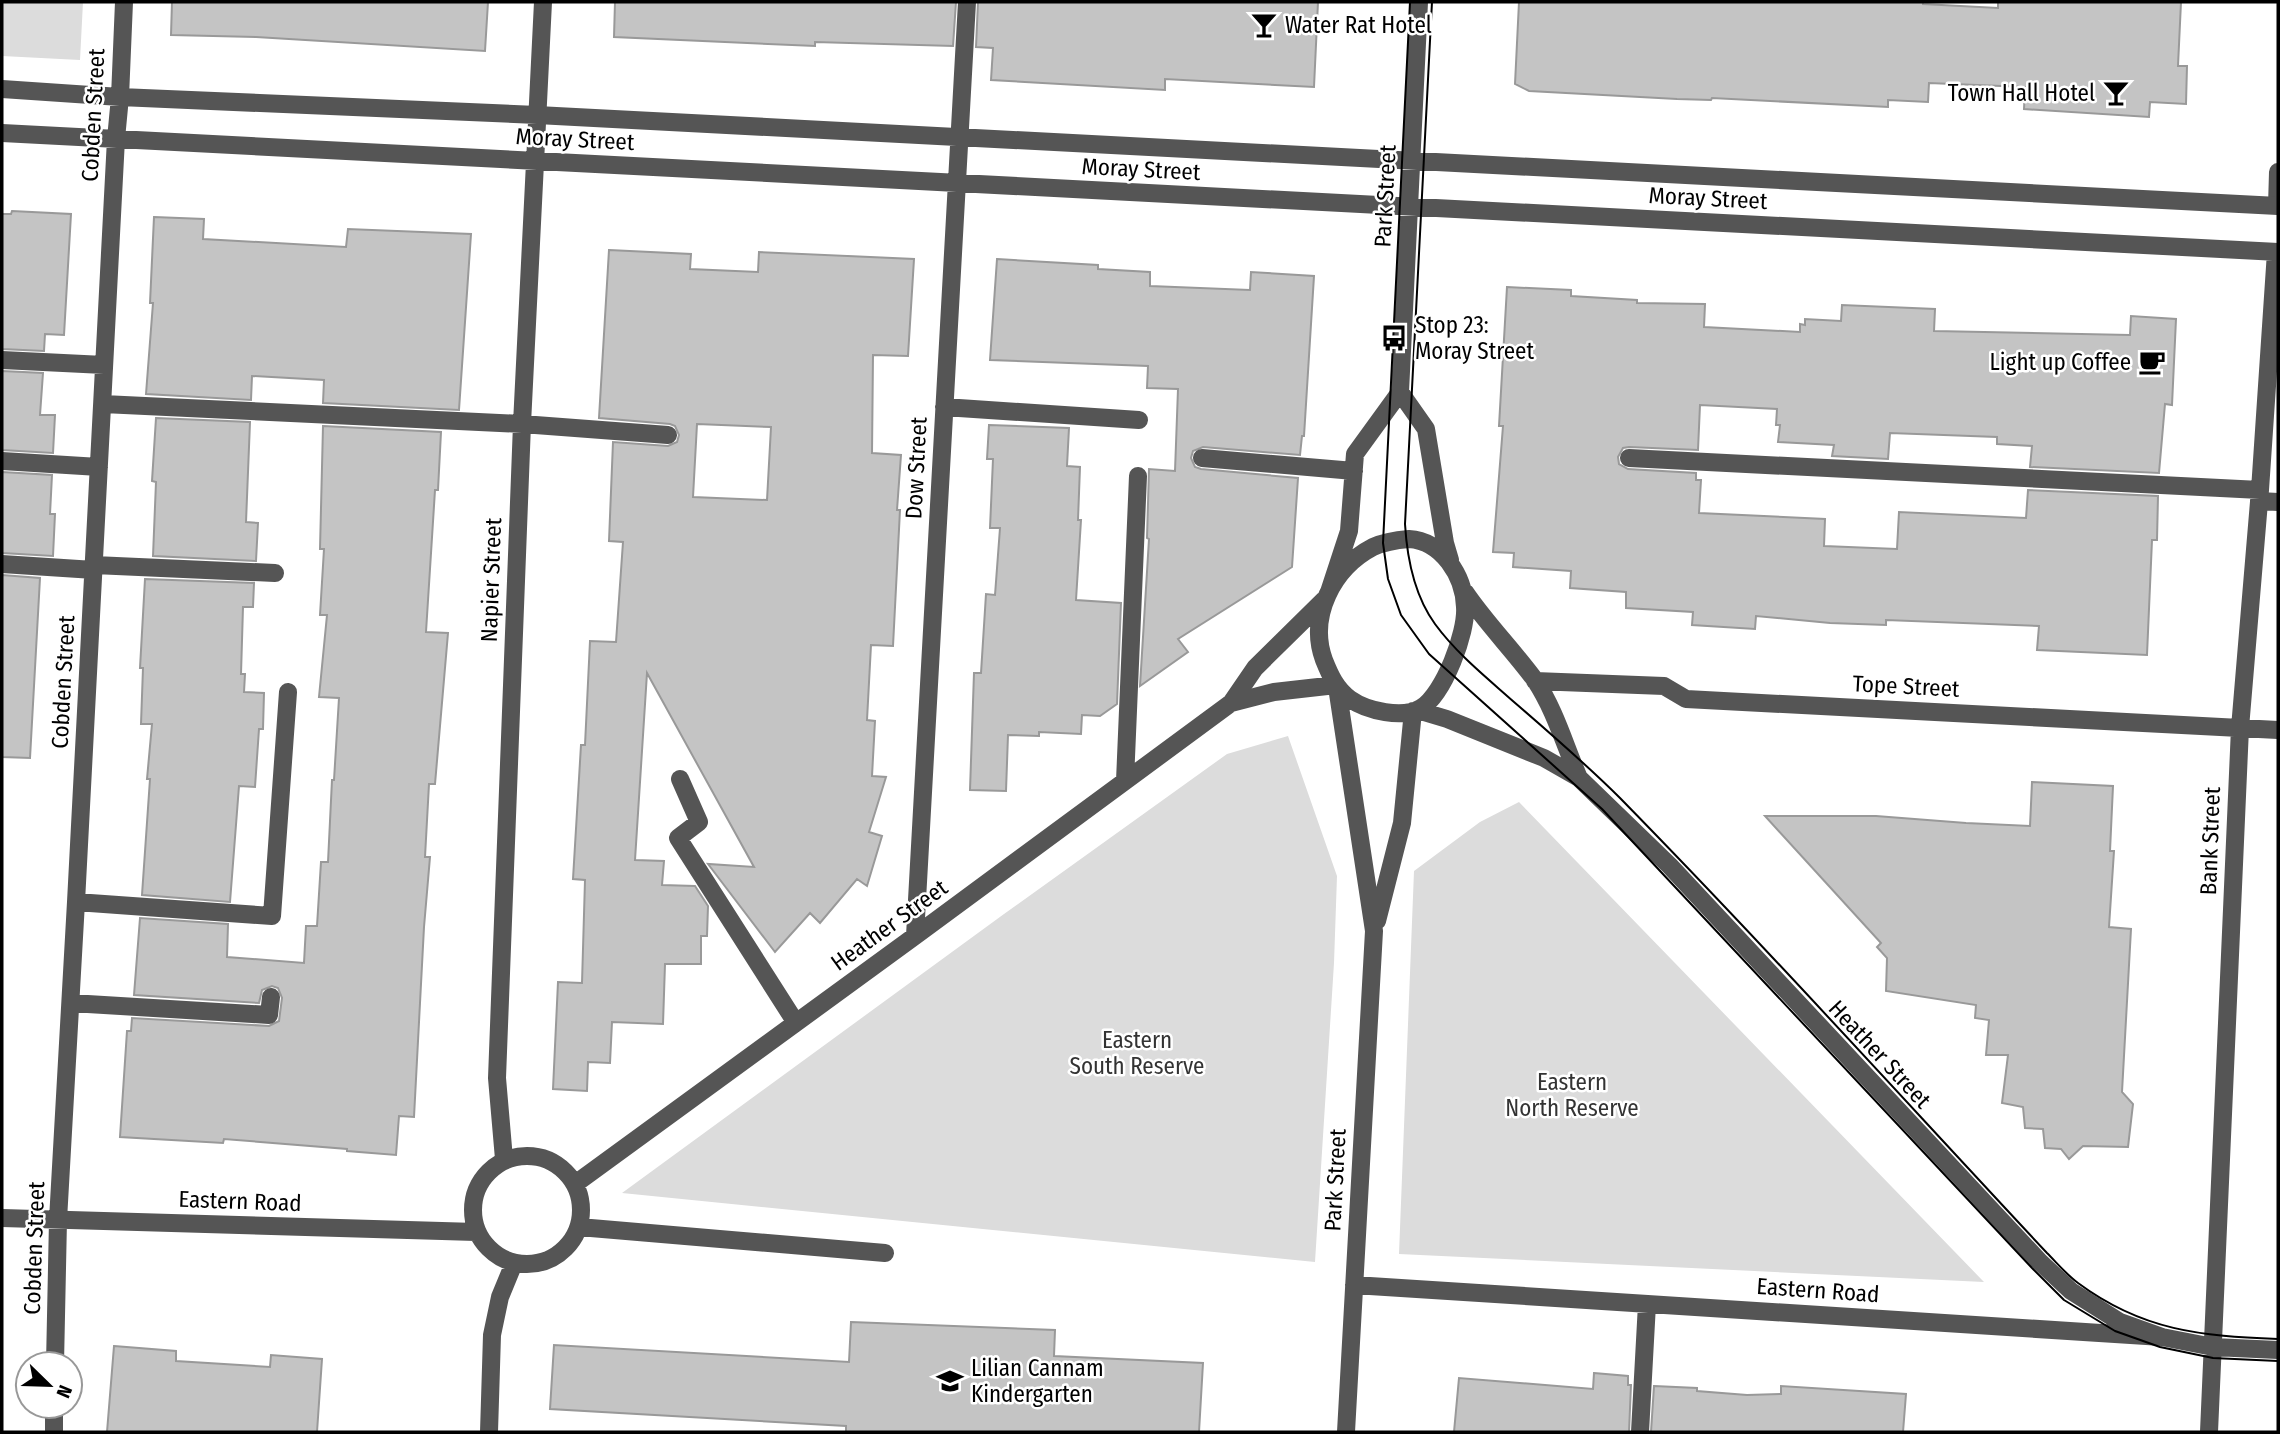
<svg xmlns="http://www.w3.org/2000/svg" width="2280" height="1434" font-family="'Fira Sans Condensed',sans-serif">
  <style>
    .green { fill: #dcdcdc }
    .building { fill: #c4c4c4; stroke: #999; stroke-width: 2; fill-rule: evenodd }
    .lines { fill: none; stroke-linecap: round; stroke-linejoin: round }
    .minor { stroke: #555; stroke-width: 18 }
    .tram { stroke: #000; stroke-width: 2 }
    .labels { text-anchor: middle; stroke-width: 5; stroke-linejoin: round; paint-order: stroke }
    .poi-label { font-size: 23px; fill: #000; stroke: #fff; text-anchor: start }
    .street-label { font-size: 23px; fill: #000; stroke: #fff }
    .park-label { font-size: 23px; fill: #333; stroke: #fff }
  </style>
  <rect width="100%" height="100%" fill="#fff"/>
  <!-- green -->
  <path class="green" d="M 2,2 L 83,2 L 80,60 L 2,56 Z
    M 1288,736 L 1337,876 L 1334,963 L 1315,1262 L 622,1193 L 1004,914 L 1227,754 Z
    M 1519,802 L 1984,1282 L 1399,1254 L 1414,871 L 1480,822 Z"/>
  <!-- building -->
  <path class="building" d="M 172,2 L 488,2 L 485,51 L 256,37 L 171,35 Z
    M 615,2 L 956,2 L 953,46 L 815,42 L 815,46 L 614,37 Z
    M 978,2 L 1318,2 L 1314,87 L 1165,79 L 1165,90 L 991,80 L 993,48 L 976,47 Z
    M 1519,2 L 1923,2 L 1923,4 L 1998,8 L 1998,2 L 2181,2 L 2178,66 L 2187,66 L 2186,104 L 2150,102 L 2149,117 L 2024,109 L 2025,87 L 1929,83 L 1928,102 L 1888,100 L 1888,107 L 1712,98 L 1711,100 L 1677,99 L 1529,91 L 1515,84 Z
    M 12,211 L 71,214 L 64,335 L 45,334 L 44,351 L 2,349 L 2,214 L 11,214 Z
    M 154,217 L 204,219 L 203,239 L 346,247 L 348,229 L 471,234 L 459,410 L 323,403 L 324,380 L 252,376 L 251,400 L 146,394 L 153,303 L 150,303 Z
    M 609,250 L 691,254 L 690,269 L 758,272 L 759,252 L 914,259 L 908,356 L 873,355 L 872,453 L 901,455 L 897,510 L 900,510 L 893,646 L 871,645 L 867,720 L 875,721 L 872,776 L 886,777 L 869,832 L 882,836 L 867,886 L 857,879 L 820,923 L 810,913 L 775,952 L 708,864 L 754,867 L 647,673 L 635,860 L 664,861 L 662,885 L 695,886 L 708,906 L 707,936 L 701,936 L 701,964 L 665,964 L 663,1024 L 612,1022 L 610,1063 L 588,1062 L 587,1091 L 553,1089 L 558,982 L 582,983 L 585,880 L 573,879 L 581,745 L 585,745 L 590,641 L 616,642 L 623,542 L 609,541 L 613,442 L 668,446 L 677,442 L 679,435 L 675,426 L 670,424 L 599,418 ZM 697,424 L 771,427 L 767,500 L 693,497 Z
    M 997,259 L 1098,265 L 1098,269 L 1150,272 L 1150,286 L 1250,290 L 1251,272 L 1314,276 L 1304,436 L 1302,436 L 1300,455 L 1203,447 L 1193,451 L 1191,458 L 1195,467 L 1201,469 L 1298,478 L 1292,567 L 1178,639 L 1188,652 L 1140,686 L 1149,539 L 1147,538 L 1149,469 L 1175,471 L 1178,389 L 1147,388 L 1148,366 L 990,360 Z
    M 1507,287 L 1571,290 L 1571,296 L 1637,300 L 1637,303 L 1705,304 L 1704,327 L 1800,332 L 1800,324 L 1805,325 L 1805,319 L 1841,321 L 1842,305 L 1935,309 L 1934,331 L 2130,335 L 2131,316 L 2176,319 L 2172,405 L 2165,404 L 2159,473 L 2030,467 L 2032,446 L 1997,444 L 1997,437 L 1890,433 L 1888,459 L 1832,456 L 1834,445 L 1778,442 L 1780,425 L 1776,425 L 1777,409 L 1700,405 L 1698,450 L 1629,447 L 1623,448 L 1618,457 L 1619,464 L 1628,469 L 1696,473 L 1696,480 L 1701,480 L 1699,513 L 1825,519 L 1824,546 L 1897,549 L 1899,512 L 2026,518 L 2028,490 L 2158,496 L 2157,540 L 2152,540 L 2147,655 L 2037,650 L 2039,626 L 1886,620 L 1886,625 L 1830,623 L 1756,616 L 1755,629 L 1692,625 L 1693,612 L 1626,608 L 1626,592 L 1570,588 L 1571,571 L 1513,567 L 1514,553 L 1493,552 L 1503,426 L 1499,426 Z
    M 2,371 L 43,373 L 40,415 L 55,415 L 53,453 L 2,450 Z
    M 156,418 L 250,422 L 246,522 L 258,523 L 256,561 L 153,556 L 156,482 L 152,481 Z
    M 989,425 L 1069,428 L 1067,466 L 1080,467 L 1078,520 L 1081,520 L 1076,600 L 1121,603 L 1117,704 L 1100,716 L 1082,715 L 1081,734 L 1039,732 L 1039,736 L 1008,735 L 1006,791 L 970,790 L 974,673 L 981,673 L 986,594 L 995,595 L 1000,528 L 990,528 L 993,459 L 987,459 Z
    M 323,426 L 441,432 L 438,490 L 435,490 L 426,632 L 448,633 L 435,784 L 429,784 L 425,857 L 430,857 L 424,927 L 414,1117 L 399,1116 L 396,1155 L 347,1151 L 347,1149 L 224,1139 L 223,1143 L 120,1137 L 127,1031 L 131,1031 L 132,1018 L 269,1026 L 279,1021 L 282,998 L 278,988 L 272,986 L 262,990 L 259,1003 L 134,995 L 140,918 L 228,924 L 227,957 L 304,963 L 306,926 L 317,926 L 321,862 L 328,862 L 332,780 L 334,780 L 339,698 L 319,697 L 327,615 L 320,615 L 324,549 L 320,549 Z
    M 2,472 L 52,475 L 50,514 L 55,514 L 53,556 L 2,553 Z
    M 2,575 L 40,578 L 30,758 L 2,757 Z
    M 145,579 L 254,583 L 253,607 L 243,607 L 241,674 L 245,674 L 244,692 L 264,693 L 263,729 L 259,729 L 255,787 L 239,786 L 230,902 L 142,895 L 150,779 L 147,779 L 152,724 L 141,724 L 143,668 L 140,668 Z
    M 2032,782 L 2113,786 L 2110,851 L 2114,851 L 2109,927 L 2131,929 L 2122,1092 L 2133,1104 L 2128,1147 L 2083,1146 L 2069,1159 L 2061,1149 L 2045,1148 L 2043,1129 L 2025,1128 L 2023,1107 L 2002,1103 L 2008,1055 L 1986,1055 L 1989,1020 L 1975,1018 L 1976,1005 L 1886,991 L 1887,958 L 1877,947 L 1881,943 L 1765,816 L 1876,816 L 1966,823 L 2030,826 Z
    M 851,1322 L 1055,1330 L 1054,1356 L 1203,1363 L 1199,1432 L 846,1432 L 846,1426 L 550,1409 L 554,1345 L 849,1362 Z
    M 114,1346 L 176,1351 L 176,1361 L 270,1367 L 271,1355 L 322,1359 L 317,1432 L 107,1432 Z
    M 1594,1373 L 1628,1376 L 1628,1385 L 1631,1385 L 1629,1432 L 1454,1432 L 1459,1378 L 1593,1389 Z
    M 1654,1386 L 1697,1388 L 1697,1391 L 1747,1395 L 1781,1394 L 1781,1386 L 1906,1394 L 1903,1432 L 1651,1432 Z"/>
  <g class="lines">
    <!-- minor -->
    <path class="minor" d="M 2,89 L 120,97 L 537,115 L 2278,206
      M 2,133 L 2278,252
      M 2277,206 L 2278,172
      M 2,360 L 104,365
      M 1400,392 L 1426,429 L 1445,543 L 1450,560
      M 103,404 L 522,424 L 668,435
      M 944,407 L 1139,420
      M 1202,458 L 1354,471
      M 1629,458 L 2260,490
      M 2,461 L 99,467
      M 2259,501 L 2278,502
      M 1409,539 C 1442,541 1464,576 1465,607 C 1467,632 1444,694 1421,708 C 1403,719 1367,711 1350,699 C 1336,689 1330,675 1324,660 C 1308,616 1333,568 1373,547 C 1384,542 1397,540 1409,539 Z
      M 2,564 L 94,570
      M 94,565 L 275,573
      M 1329,592 L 1349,531 L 1355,454 L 1400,392 L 1419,2
      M 1465,592 C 1486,623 1513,650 1535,680 C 1555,710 1565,746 1579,778
      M 1535,681 L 1664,686 L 1686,699 L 2278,730
      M 1337,687 L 1374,931 L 1346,1432
      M 1231,703 L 1274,692 L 1336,685
      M 1417,710 L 1447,719 L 1544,758 L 1579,778 L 1670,866 L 2039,1261 L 2071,1291 L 2120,1322 L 2162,1337
      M 680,779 L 699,822 L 678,838 L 796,1023
      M 1125,781 L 1138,476
      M 76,902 L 272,916 L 288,692
      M 1377,921 L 1402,823 L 1413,711
      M 915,936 L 967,2
      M 71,1003 L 269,1015 L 271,997
      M473 1210a54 54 0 1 1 108 0a54 54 0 1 1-108 0Z
      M 504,1159 L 497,1078 L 522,424 L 543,2
      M 575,1184 L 915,936 L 1231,703 L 1255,668 L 1324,600
      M 2,1218 L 476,1232
      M 579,1227 L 885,1253
      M 1354,1285 L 2162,1337 L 2213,1347 L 2278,1350
      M 55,1364 L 58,1220 L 76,902 L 116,139 L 120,97 L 124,2
      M 54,1432 L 54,1406
      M 489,1432 L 492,1335 L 500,1297 L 514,1263
      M 1640,1432 L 1647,1304
      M 2209,1432 L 2240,728 L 2260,490 L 2276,252"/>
    <!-- tram -->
    <path class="tram" d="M 1410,2 L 1383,543 L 1388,579 L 1401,615 L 1429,654 L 1602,809 L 2032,1268 L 2064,1300 L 2115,1331 L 2160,1347 L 2213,1358 L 2278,1361
      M 1432,2 L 1405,524 C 1407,558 1414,595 1435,624 C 1457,654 1486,677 1514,702 C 1550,733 1586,764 1620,798 C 1765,946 1905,1101 2047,1253 C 2057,1263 2067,1275 2078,1283 C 2143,1331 2201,1336 2278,1339"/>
  </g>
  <!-- icons -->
  <defs>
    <g id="bar-bare" transform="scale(2.1)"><path d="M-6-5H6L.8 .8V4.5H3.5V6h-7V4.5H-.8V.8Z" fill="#000" stroke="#fff" stroke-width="2.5" paint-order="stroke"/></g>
    <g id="bus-bare" transform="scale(2.1)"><path d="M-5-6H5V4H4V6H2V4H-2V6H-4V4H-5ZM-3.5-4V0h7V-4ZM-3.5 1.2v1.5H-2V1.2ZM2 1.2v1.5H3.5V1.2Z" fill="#000" stroke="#fff" stroke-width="2.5" paint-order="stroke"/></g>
    <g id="cafe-bare" transform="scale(2.1)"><path d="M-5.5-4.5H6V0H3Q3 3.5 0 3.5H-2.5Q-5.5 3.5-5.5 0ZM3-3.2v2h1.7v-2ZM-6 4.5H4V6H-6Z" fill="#000" stroke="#fff" stroke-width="2.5" paint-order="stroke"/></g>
    <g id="school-bare" transform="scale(2.1)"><path d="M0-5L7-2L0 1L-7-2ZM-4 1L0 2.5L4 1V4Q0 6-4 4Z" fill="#000" stroke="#fff" stroke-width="2.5" paint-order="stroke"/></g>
  </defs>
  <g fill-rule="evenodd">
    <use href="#bar-bare" x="1264" y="25"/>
    <use href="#bar-bare" x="2116" y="93"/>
    <use href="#bus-bare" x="1394" y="338"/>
    <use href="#cafe-bare" x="2152" y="362"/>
    <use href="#school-bare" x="950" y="1381"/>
  </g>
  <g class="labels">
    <!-- poi labels -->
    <g class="poi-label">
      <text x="1285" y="33">Water Rat Hotel</text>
      <text x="2095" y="101" text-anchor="end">Town Hall Hotel</text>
      <text x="1415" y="333">Stop 23:<tspan x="1415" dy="26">Moray Street</tspan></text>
      <text x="2131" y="370" text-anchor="end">Light up Coffee</text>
      <text x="971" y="1376">Lilian Cannam<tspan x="971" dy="26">Kindergarten</tspan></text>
    </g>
    <!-- street labels -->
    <g class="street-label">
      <text transform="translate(93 115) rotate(-87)" y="8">Cobden Street</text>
      <text transform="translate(575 139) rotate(3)" y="8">Moray Street</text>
      <text transform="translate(1141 169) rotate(3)" y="8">Moray Street</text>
      <text transform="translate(1385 196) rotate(-87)" y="8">Park Street</text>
      <text transform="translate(1708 198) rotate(3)" y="8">Moray Street</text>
      <text transform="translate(916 468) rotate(-87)" y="8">Dow Street</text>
      <text transform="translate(491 580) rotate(-88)" y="8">Napier Street</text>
      <text transform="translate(63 682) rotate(-87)" y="8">Cobden Street</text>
      <text transform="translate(1906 686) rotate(3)" y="8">Tope Street</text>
      <text transform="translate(2210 841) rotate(-88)" y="8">Bank Street</text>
      <text transform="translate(889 925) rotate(-36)" y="8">Heather Street</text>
      <text transform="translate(1880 1054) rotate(47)" y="8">Heather Street</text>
      <text transform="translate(1335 1180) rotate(-87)" y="8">Park Street</text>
      <text transform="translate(240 1201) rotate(2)" y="8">Eastern Road</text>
      <text transform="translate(34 1248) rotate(-88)" y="8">Cobden Street</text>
      <text transform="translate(1818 1290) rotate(4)" y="8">Eastern Road</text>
    </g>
    <!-- park labels -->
    <g class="park-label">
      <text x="1137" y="1048">Eastern<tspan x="1137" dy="26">South Reserve</tspan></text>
      <text x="1572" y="1090">Eastern<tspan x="1572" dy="26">North Reserve</tspan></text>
    </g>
  </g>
  <!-- border -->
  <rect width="2280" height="1434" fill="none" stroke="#000000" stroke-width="7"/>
  <!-- north arrow -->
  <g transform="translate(49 1385) rotate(113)"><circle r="33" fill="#ffffff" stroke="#999999" stroke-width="2"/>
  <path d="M0-5L12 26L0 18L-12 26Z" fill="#000000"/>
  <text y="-10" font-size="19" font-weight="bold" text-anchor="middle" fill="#000000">N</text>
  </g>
</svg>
